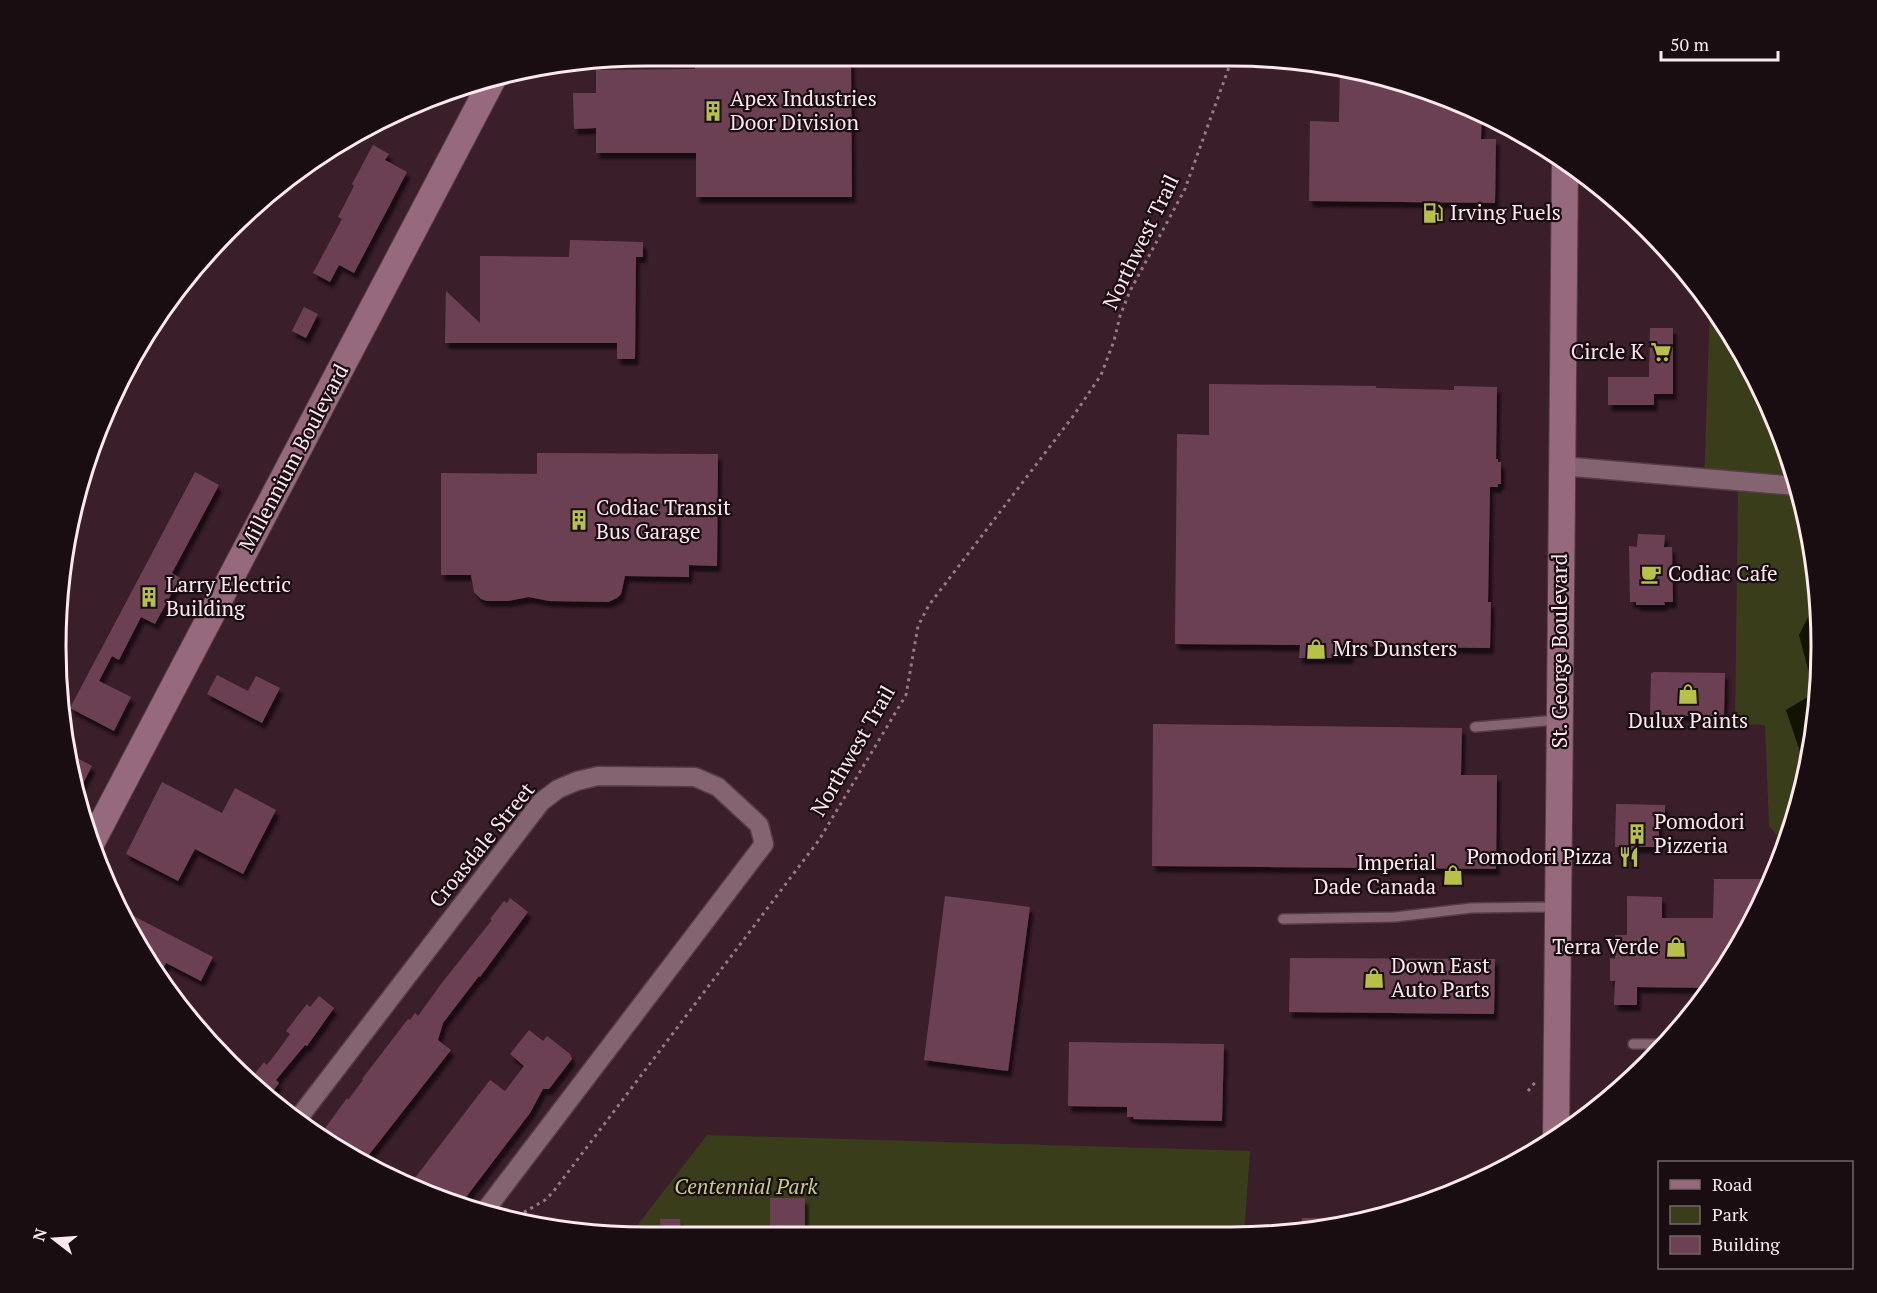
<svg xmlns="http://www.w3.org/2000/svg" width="1877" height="1293" font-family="'PT Serif',serif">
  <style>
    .green { fill: #3a3d1a }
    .water { fill: #121300 }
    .building { fill: #6c4153; filter: url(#shadow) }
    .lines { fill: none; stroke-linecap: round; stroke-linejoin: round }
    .lane-casing { stroke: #553d47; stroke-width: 12 }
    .street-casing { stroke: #553d47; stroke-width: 21 }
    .secondary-casing { stroke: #553d47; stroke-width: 28 }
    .path { stroke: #947b85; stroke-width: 3; stroke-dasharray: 3 4.5; stroke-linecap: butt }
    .lane { stroke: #856471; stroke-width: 9 }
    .street { stroke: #856471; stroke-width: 18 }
    .secondary { stroke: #96697c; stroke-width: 26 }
    .labels { text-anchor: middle; stroke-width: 4.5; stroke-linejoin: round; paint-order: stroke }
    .poi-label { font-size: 21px; fill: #fce8ef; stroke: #190d12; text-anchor: start }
    .street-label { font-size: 21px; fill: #fce8ef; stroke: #190d12 }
    .park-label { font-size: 21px; font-style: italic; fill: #c5cd84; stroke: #190d12 }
    .rim { fill: none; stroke: #fce8ef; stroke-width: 3 }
  </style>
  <defs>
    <filter id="shadow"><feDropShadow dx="3.5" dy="6" stdDeviation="1.5" flood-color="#0009"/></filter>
  </defs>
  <rect width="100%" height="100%" fill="#3a1e2a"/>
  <!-- green -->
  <path class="green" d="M 1710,304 L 1722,318 L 1755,379 C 1749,397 1755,402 1764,417 L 1774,415 L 1777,421 L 1810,532 L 1816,595 L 1813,607 L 1800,635 L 1812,684 L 1808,697 L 1786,710 L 1802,757 L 1800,788 L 1801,791 L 1785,845 L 1769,826 L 1765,725 L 1735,724 L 1738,487 L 1704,484 Z
    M 707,1135 L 1250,1151 L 1244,1236 L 647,1238 L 629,1236 Z"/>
  <!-- water -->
  <path class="water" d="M 1755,379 L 1774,415 L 1764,417 C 1755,402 1749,397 1755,379 Z
    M 1816,595 L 1821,647 L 1810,762 L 1801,791 L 1800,788 L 1802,757 L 1786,710 L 1808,697 L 1812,684 L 1799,635 L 1813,607 Z"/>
  <!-- building -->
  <path class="building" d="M 695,56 L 851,56 L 852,197 L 696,197 L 696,153 L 596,153 L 596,128 L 574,129 L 573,93 L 596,93 L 596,70 L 695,69 Z
    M 1340,66 L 1482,113 L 1481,139 L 1496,139 L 1495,203 L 1309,201 L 1310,121 L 1339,122 Z
    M 373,145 L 389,154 L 385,160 L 407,172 L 354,273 L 339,265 L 330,282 L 313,273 L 342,219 L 338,217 L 354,186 L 352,184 Z
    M 570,240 L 643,242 L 643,257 L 636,257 L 635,359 L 617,359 L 617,343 L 445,343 L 446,291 L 480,323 L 480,256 L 569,257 Z
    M 304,307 L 318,314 L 306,338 L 292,331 Z
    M 1650,328 L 1673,328 L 1673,394 L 1654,394 L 1654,405 L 1608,405 L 1608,377 L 1649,377 Z
    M 1209,384 L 1376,386 L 1376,388 L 1454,390 L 1454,386 L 1497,387 L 1496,459 L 1498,459 L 1498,462 L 1501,462 L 1501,484 L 1498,484 L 1498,487 L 1490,487 L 1488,602 L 1491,602 L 1490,648 L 1350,646 L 1350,658 L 1299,658 L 1300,645 L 1175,644 L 1177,434 L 1209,435 Z
    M 537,453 L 718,454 L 717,566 L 689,565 L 689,577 L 625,576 L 621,594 L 617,598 L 608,602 L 549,601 L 529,597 L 508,601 L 487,601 L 481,599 L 474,592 L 471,575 L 441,575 L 441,473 L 537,474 Z
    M 195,472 L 219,485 L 172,573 L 180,578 L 155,624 L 141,617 L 119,660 L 112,656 L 99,681 L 131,697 L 114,731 L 70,708 Z
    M 1638,534 L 1665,535 L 1664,547 L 1672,547 L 1673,602 L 1664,602 L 1665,605 L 1636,605 L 1636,602 L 1630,602 L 1629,546 L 1637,547 Z
    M 1655,672 L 1725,673 L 1724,716 L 1650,715 L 1651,673 Z
    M 217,675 L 248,691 L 256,676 L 280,688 L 262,723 L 207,694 Z
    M 1153,724 L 1462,728 L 1461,775 L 1497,775 L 1496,869 L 1152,866 Z
    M 66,752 L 92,766 L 78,793 L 67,761 Z
    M 162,782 L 222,813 L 235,788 L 276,810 L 243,874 L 195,849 L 178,881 L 126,854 Z
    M 1616,804 L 1665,805 L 1665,820 L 1659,820 L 1659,847 L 1634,847 L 1634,850 L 1620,850 L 1620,847 L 1615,847 Z
    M 1714,879 L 1768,879 L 1768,888 L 1722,975 L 1711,988 L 1637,987 L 1637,1005 L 1614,1005 L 1615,981 L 1610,981 L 1610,958 L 1615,959 L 1615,935 L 1627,935 L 1627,896 L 1662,897 L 1662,918 L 1713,918 Z
    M 945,896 L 1030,907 L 1008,1071 L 924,1060 Z
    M 510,898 L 528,912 L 480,977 L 479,976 L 443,1023 L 438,1040 L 451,1050 L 364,1161 L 361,1159 L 360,1160 L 318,1138 L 347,1098 L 348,1100 L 363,1080 L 362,1079 L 408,1019 L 410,1020 L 415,1013 L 418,1016 L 441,984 L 492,920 L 490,919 L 504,901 L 507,903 Z
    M 116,907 L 213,957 L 201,981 L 166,963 L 158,979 Z
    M 1290,958 L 1495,959 L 1494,1014 L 1289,1012 Z
    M 319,996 L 334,1008 L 307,1046 L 305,1045 L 276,1080 L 279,1083 L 269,1097 L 249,1081 L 264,1062 L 267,1065 L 283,1044 L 290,1034 L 286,1031 L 307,1004 L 310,1007 Z
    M 529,1030 L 543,1041 L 547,1036 L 570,1054 L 572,1059 L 549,1089 L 543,1089 L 530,1113 L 460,1205 L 426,1194 L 411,1183 L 490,1080 L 505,1091 L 524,1066 L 510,1054 Z
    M 1069,1042 L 1224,1044 L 1222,1121 L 1133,1119 L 1134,1117 L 1127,1117 L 1127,1107 L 1068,1106 Z
    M 770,1198 L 805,1198 L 805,1238 L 770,1238 Z
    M 1302,1218 L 1342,1218 L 1343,1226 L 1301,1231 Z
    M 660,1219 L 680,1219 L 681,1238 L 661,1238 Z"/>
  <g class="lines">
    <!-- lane casing -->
    <g class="lane-casing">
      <path id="lane" d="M 1475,727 L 1557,720
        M 1283,919 L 1395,917 L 1471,908 L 1555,907
        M 1633,1044 L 1665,1044"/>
    </g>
    <!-- street casing -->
    <g class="street-casing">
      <path id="street" d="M 1561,466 L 1796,486
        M 297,1120 L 541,802 L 558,789 L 577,781 L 598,776 L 695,777 L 718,787 L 759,825 L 764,844 L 484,1212"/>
    </g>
    <!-- secondary casing -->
    <g class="secondary-casing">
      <path id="secondary" d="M 93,840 L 495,75
        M 1556,1140 L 1565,162"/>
    </g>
    <!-- path -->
    <path class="path" d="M 1528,1091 L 1537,1080
      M 511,1220 L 545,1200 L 553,1192 L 819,840 L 906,695 L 918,626 L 929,605 L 1074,415 L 1101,375 L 1114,341 L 1120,316 L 1130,291 L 1185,189 L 1233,56"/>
    <!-- lane -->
    <use href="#lane" class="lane"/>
    <!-- street -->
    <use href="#street" class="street"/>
    <!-- secondary -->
    <use href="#secondary" class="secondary"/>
  </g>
  <!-- icons -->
  <defs>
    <g id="building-bare" transform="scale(1.62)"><path d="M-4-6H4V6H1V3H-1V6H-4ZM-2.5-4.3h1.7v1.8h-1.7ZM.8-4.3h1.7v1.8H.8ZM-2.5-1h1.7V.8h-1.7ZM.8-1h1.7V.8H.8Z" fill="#b7c148" stroke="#190d12" stroke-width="2.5" paint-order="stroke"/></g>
    <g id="fuel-bare" transform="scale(1.62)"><path d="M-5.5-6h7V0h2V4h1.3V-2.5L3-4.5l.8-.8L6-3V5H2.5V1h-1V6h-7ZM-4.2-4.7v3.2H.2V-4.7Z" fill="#b7c148" stroke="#190d12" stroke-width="2.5" paint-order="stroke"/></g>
    <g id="supermarket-bare" transform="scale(1.62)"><path d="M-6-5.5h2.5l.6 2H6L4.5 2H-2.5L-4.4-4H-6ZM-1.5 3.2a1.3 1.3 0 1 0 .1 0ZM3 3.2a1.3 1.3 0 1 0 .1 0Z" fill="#b7c148" stroke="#190d12" stroke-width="2.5" paint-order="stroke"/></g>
    <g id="cafe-bare" transform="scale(1.62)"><path d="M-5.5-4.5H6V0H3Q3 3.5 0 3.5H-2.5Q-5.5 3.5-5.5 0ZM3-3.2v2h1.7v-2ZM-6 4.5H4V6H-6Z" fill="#b7c148" stroke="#190d12" stroke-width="2.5" paint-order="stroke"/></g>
    <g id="shop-bare" transform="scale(1.62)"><path d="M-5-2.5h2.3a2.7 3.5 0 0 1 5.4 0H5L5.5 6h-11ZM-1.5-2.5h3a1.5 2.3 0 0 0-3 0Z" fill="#b7c148" stroke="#190d12" stroke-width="2.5" paint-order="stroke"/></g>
    <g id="restaurant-bare" transform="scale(1.62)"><path d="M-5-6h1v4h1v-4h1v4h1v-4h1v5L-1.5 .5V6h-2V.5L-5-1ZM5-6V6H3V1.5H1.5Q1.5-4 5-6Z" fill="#b7c148" stroke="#190d12" stroke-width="2.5" paint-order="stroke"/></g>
  </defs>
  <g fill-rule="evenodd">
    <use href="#building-bare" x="713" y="111"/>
    <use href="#fuel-bare" x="1433" y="213"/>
    <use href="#supermarket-bare" x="1661" y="352"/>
    <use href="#building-bare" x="579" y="520"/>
    <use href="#cafe-bare" x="1651" y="574"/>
    <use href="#building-bare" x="149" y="597"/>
    <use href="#shop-bare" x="1316" y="649"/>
    <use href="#shop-bare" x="1688" y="694"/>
    <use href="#building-bare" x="1637" y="834"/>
    <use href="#restaurant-bare" x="1629" y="857"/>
    <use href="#shop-bare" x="1453" y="875"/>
    <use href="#shop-bare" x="1676" y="947"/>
    <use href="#shop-bare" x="1374" y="978"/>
  </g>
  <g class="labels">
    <!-- poi labels -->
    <g class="poi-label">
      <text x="730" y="106">Apex Industries<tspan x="730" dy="24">Door Division</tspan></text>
      <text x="1450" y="220">Irving Fuels</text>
      <text x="1644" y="359" text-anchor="end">Circle K</text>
      <text x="596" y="515">Codiac Transit<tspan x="596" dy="24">Bus Garage</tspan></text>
      <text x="1668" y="581">Codiac Cafe</text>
      <text x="166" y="592">Larry Electric<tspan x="166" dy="24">Building</tspan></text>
      <text x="1333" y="656">Mrs Dunsters</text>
      <text x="1688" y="728" text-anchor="middle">Dulux Paints</text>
      <text x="1654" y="829">Pomodori<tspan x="1654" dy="24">Pizzeria</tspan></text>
      <text x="1612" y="864" text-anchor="end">Pomodori Pizza</text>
      <text x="1436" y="870" text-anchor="end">Imperial<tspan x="1436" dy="24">Dade Canada</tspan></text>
      <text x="1659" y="954" text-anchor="end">Terra Verde</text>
      <text x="1391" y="973">Down East<tspan x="1391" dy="24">Auto Parts</tspan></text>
    </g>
    <!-- street labels -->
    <g class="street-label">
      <text transform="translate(1141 242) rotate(-64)" y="7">Northwest Trail</text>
      <text transform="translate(294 458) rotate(-62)" y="7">Millennium Boulevard</text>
      <text transform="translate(1560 651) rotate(-90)" y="7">St. George Boulevard</text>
      <text transform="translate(853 751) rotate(-60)" y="7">Northwest Trail</text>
      <text transform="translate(482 845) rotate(-51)" y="7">Croasdale Street</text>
    </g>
    <!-- park labels -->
    <g class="park-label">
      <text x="746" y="1194">Centennial Park</text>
    </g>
  </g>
  <!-- crop -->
  <path d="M0 0H1877V1293H0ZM646 66H1231A580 580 0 0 1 1811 646V647A580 580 0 0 1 1231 1227H646A580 580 0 0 1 66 647V646A580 580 0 0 1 646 66Z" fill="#190d12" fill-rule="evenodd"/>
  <path class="rim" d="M646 66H1231A580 580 0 0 1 1811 646V647A580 580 0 0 1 1231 1227H646A580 580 0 0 1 66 647V646A580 580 0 0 1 646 66Z"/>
  <!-- legend -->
  <rect x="1658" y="1161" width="195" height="108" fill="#190d12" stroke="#74656a" stroke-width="1.5"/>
  <rect x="1670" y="1180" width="30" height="9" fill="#96697c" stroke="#74656a" stroke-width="1.5"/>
  <text x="1712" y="1191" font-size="18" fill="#fce8ef">Road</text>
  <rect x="1670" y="1206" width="30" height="18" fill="#3a3d1a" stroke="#74656a" stroke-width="1.5"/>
  <text x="1712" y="1221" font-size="18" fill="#fce8ef">Park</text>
  <rect x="1670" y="1236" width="30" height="18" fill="#6c4153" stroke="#74656a" stroke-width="1.5"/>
  <text x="1712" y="1251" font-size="18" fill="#fce8ef">Building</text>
  <!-- north arrow -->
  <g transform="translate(54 1239) rotate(287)" stroke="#190d12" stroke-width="4.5" paint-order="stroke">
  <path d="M0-4.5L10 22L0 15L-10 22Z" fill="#fce8ef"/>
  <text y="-9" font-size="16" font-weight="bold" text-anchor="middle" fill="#fce8ef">N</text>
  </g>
  <!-- scale -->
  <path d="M1661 51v9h117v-9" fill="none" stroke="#fce8ef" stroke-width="3"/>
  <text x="1670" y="51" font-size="18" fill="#fce8ef" stroke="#190d12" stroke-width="4.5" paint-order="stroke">50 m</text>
</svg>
